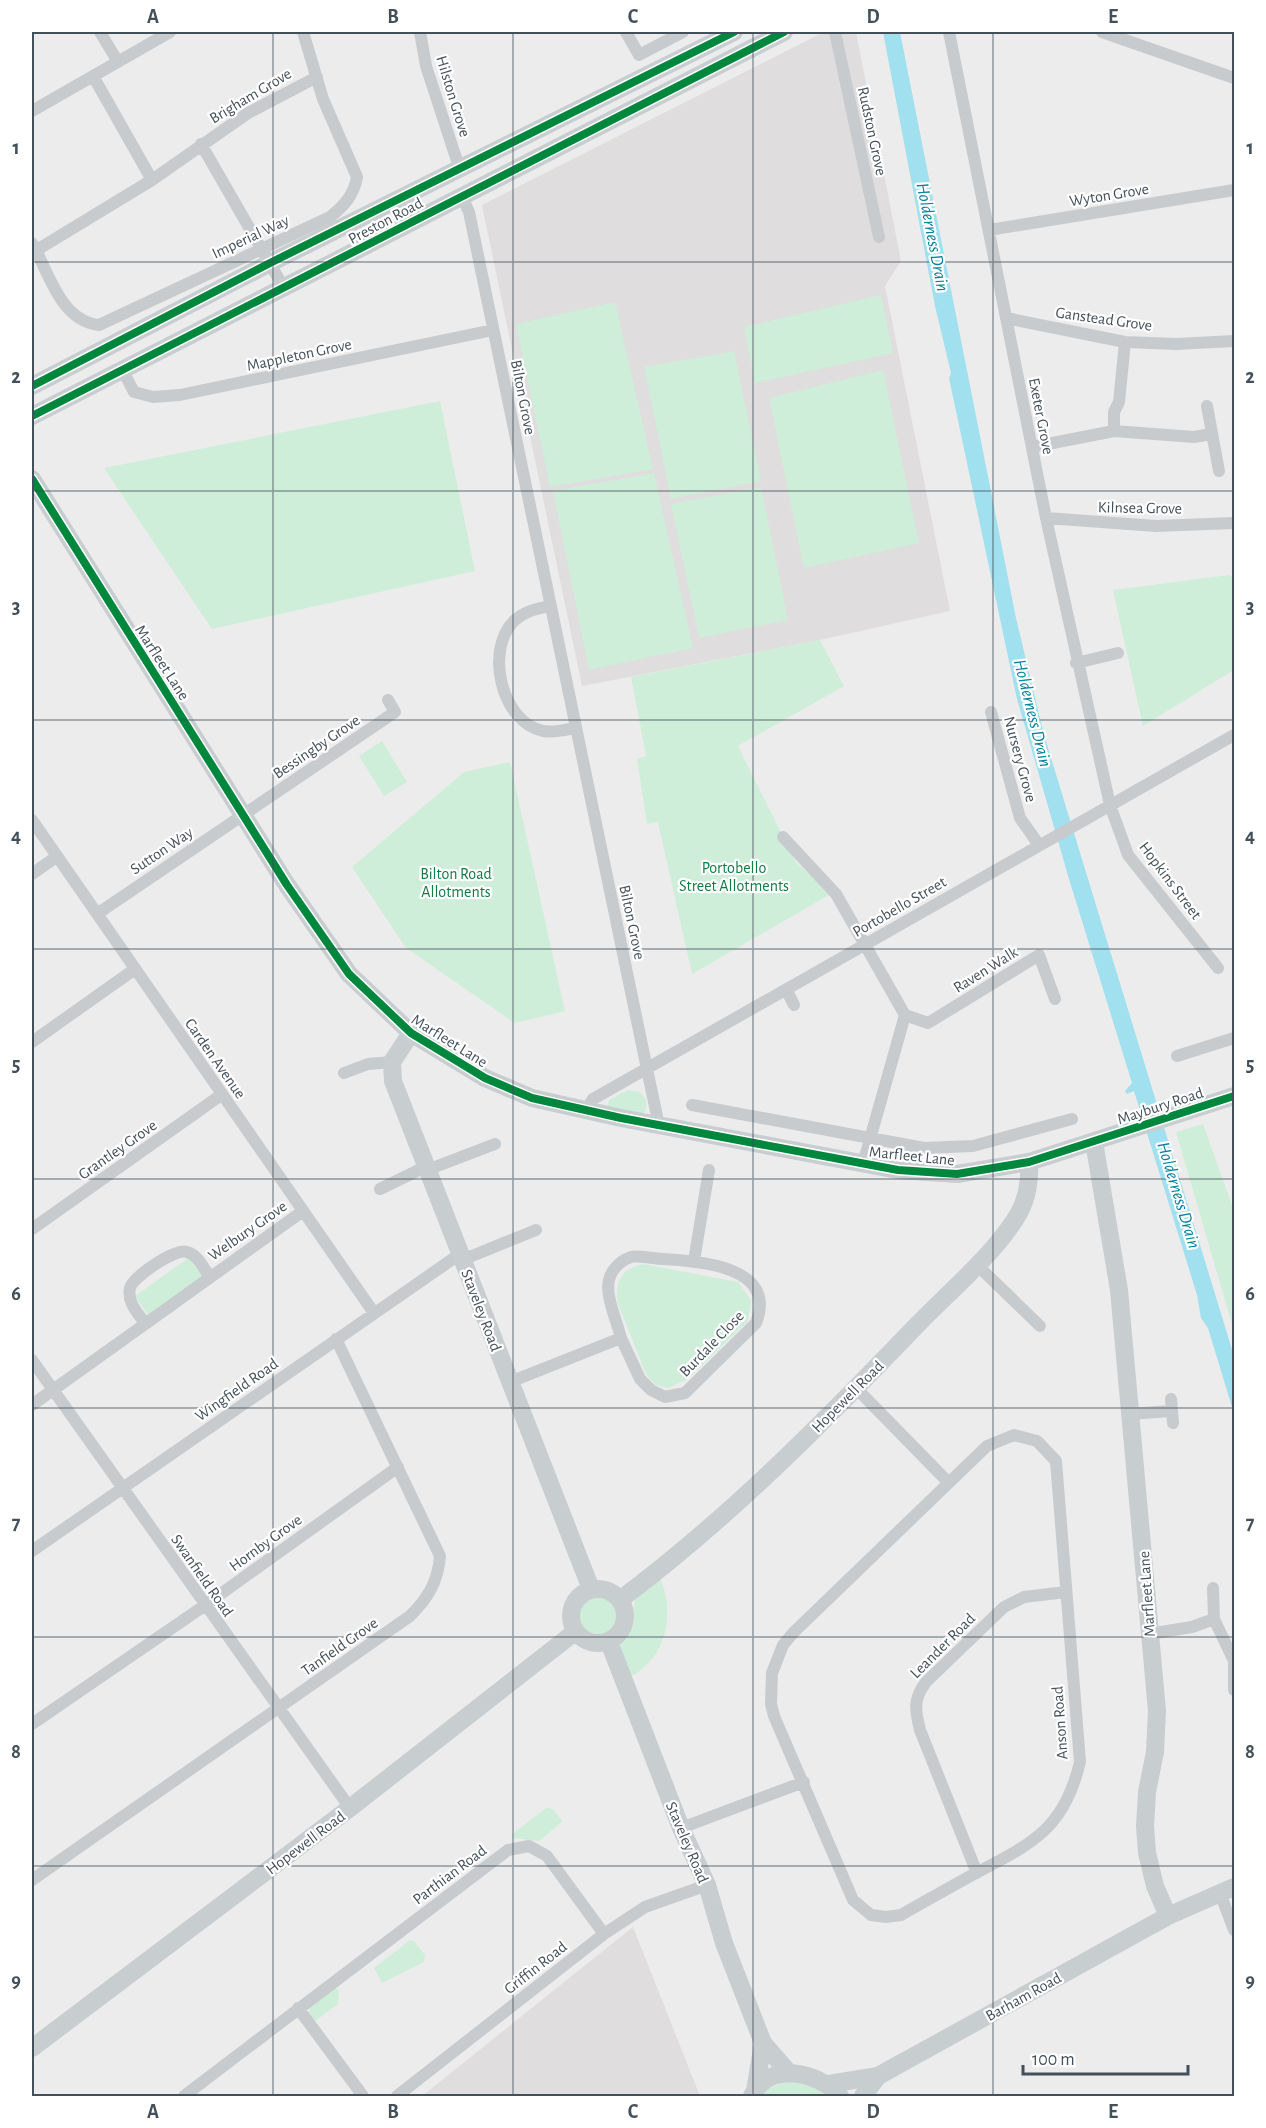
<svg xmlns="http://www.w3.org/2000/svg" width="1266" height="2128" font-family="'Alegreya Sans',sans-serif">
  <style>
    .education { fill: #dfddde }
    .green { fill: #ceeed9 }
    .water { fill: #a1e0ee }
    .lines { fill: none; stroke-linecap: round; stroke-linejoin: round }
    .street { stroke: #c8cbcd; stroke-width: 12 }
    .secondary { stroke: #c8cdd0; stroke-width: 18 }
    .cycleway-casing { stroke: #fff; stroke-width: 11 }
    .cycleway { stroke: #00873e; stroke-width: 8 }
    .grid { fill: none; stroke: #434f59; stroke-width: 1.5; stroke-opacity: 0.55 }
    .labels { text-anchor: middle; stroke-width: 4.5; stroke-linejoin: round; paint-order: stroke }
    .street-label { font-size: 16px; fill: #434f59; stroke: #fff }
    .park-label { font-size: 16px; fill: #127c44; stroke: #fff }
    .water-label { font-size: 18px; font-style: italic; fill: #07809a; stroke: #fff }
    .neatline { fill: none; stroke: #434f59; stroke-width: 2 }
    .grid-label { font-size: 20px; text-anchor: middle; font-weight: bold; fill: #434f59 }
  </style>
  <rect width="100%" height="100%" fill="#edecec"/>
  <!-- education -->
  <path class="education" d="M 824,32 L 856,32 L 901,261 L 885,286 L 950,611 L 820,640 L 582,686 L 482,205 Z
    M 633,1927 L 700,2096 L 422,2096 Z"/>
  <!-- green -->
  <path class="green" d="M 881,295 L 893,353 L 755,383 L 744,327 Z
    M 615,302 L 653,469 L 550,487 L 516,324 Z
    M 734,351 L 761,481 L 671,499 L 644,367 Z
    M 883,370 L 919,543 L 804,568 L 769,398 Z
    M 440,401 L 475,571 L 212,629 L 104,468 Z
    M 654,473 L 693,648 L 589,670 L 553,491 Z
    M 761,487 L 788,620 L 699,638 L 671,504 Z
    M 1229,575 L 1234,578 L 1234,670 L 1143,726 L 1113,590 Z
    M 820,640 L 844,686 L 738,746 L 796,862 L 831,894 L 692,974 L 658,822 L 647,824 L 637,759 L 646,756 L 631,677 Z
    M 382,741 L 407,782 L 384,796 L 359,756 Z
    M 510,762 L 565,1011 L 515,1023 L 406,948 L 352,867 L 464,772 Z
    M 628,1090 L 640,1092 C 648,1099 648,1108 642,1116 L 607,1107 L 609,1100 Z
    M 1203,1124 L 1234,1211 L 1234,1331 L 1176,1132 Z
    M 190,1257 L 204,1276 L 148,1315 L 135,1296 Z
    M 643,1264 L 738,1282 L 751,1300 L 748,1321 L 688,1379 L 668,1388 L 655,1385 L 646,1374 L 618,1304 C 614,1282 622,1268 643,1264 Z
    M 660,1578 C 676,1613 666,1659 630,1677 L 619,1647 L 633,1626 L 635,1597 Z
    M578 1614a20 20 0 1 1 40 0a20 20 0 1 1-40 0Z
    M 546,1808 L 553,1809 L 562,1821 L 561,1823 L 539,1841 L 513,1838 L 511,1835 Z
    M 410,1940 L 414,1941 L 425,1955 L 424,1962 L 382,1983 L 374,1968 Z
    M 335,1986 L 339,1991 L 338,2004 L 311,2024 L 309,2008 Z
    M 786,2081 L 812,2084 L 829,2096 L 761,2096 L 768,2089 Z"/>
  <!-- water -->
  <path class="water" d="M 883,32 L 900,32 L 1016,618 L 1044,735 L 1234,1356 L 1234,1414 L 1208,1328 L 1201,1318 L 1197,1295 L 1134,1091 L 1127,1094 L 1125,1091 L 1132,1083 L 1069,879 L 1017,699 L 949,378 L 951,373 L 935,306 Z"/>
  <g class="lines">
    <!-- street -->
    <path class="street" d="M 100,32 L 118,62
      M 420,32 L 426,66 L 460,170
      M 626,32 L 639,55 L 683,32
      M 835,32 L 879,237
      M 949,32 L 1046,518 L 1110,805 L 1128,855 L 1218,968
      M 1102,32 L 1234,78
      M 93,76 L 152,180
      M 32,111 L 170,32
      M 201,144 L 284,288
      M 461,195 L 469,212 L 647,1069 L 657,1116 L 653,1123
      M 989,230 L 1234,190
      M 32,243 C 49,272 60,321 99,325 L 330,217 C 344,206 354,195 357,177 L 323,99 L 303,32
      M 32,253 L 152,180 L 248,113 L 317,77
      M 1006,318 L 1125,342 L 1176,344 L 1234,341
      M 123,371 L 134,392 L 153,397 L 180,395 L 493,330
      M 1207,406 L 1219,471
      M 1114,431 L 1114,412 L 1119,402 L 1125,342
      M 1032,447 L 1114,431 L 1194,437 L 1211,434
      M 1046,518 L 1156,526 L 1234,523
      M 549,606 C 537,609 525,611 515,620 C 484,649 501,722 543,731 C 554,733 565,730 575,728
      M 1076,663 L 1118,653
      M 991,712 L 1020,818 L 1039,845
      M 32,820 L 374,1313
      M 783,837 L 836,894 L 905,1015 L 863,1164
      M 32,874 L 56,857
      M 97,914 L 395,712 L 388,700
      M 787,991 L 794,1005
      M 905,1015 L 928,1023 L 1039,955 L 1055,999
      M 32,1042 L 135,969
      M 1177,1056 L 1234,1038
      M 344,1073 L 368,1064 L 392,1062
      M 692,1105 L 924,1148 L 973,1146 L 1072,1119
      M 586,1110 L 593,1099 L 1234,735
      M 427,1170 L 495,1144
      M 380,1189 L 425,1167
      M 32,1229 L 221,1095
      M 462,1260 L 536,1230
      M 694,1261 L 709,1170
      M 976,1264 L 1040,1326
      M 144,1322 C 137,1312 127,1302 130,1288 C 133,1277 175,1248 187,1252 C 198,1255 203,1267 209,1276
      M 32,1360 L 350,1808
      M 510,1382 L 621,1338 C 617,1321 605,1296 609,1280 C 611,1270 621,1260 631,1257 C 639,1255 654,1259 663,1259 C 701,1261 778,1267 756,1323 L 685,1393 L 665,1397 L 651,1390 L 640,1379 L 621,1338
      M 856,1388 L 948,1482
      M 1171,1399 L 1173,1423
      M 32,1405 L 303,1211
      M 1129,1414 L 1171,1411
      M 1014,1435 L 1037,1441 L 1056,1461 L 1080,1762 C 1064,1830 1031,1844 974,1874 C 949,1888 925,1901 901,1915 L 886,1917 L 871,1915 L 853,1900 L 774,1716 L 771,1704 L 772,1673 L 783,1645 L 793,1633 L 987,1446 Z
      M 32,1551 L 460,1254
      M 1213,1588 L 1214,1619 L 1234,1661 L 1234,1690
      M 1149,1634 L 1192,1627 L 1214,1619
      M 32,1724 L 204,1606 L 398,1467
      M 681,1828 L 804,1782
      M 977,1873 L 920,1730 C 915,1710 913,1699 926,1682 L 1004,1607 L 1024,1597 L 1066,1592
      M 32,1880 L 410,1616 C 428,1598 438,1582 440,1556 L 336,1339
      M 1220,1893 L 1234,1930
      M 298,2008 L 363,2096
      M 184,2096 L 508,1850 L 529,1846 L 547,1856 L 604,1934
      M 397,2096 L 604,1934 L 645,1907 L 707,1885"/>
    <!-- secondary -->
    <path class="secondary" d="M 32,386 L 270,263 L 734,32
      M 32,416 L 784,32
      M 32,479 L 287,885 L 349,974 L 411,1033 L 485,1078 L 532,1098 L 621,1118 L 898,1170 L 957,1174 L 1029,1162 L 1234,1096
      M 411,1033 L 392,1062 L 393,1081 L 591,1589
      M 1094,1142 L 1119,1290 L 1157,1711 L 1155,1752 L 1147,1792 L 1145,1826 L 1147,1853 L 1155,1886 L 1168,1916
      M571 1616a27 27 0 1 1 54 0a27 27 0 1 1-54 0Z
      M 621,1599 C 729,1518 824,1422 917,1325 C 949,1292 992,1256 1016,1218 C 1027,1201 1030,1181 1029,1162
      M 609,1642 L 681,1828 L 707,1885 L 724,1943 L 763,2043 L 789,2073
      M 32,2048 L 350,1808 L 575,1632
      M 829,2084 L 878,2076 L 1168,1916 L 1234,1887
      M 755,2091 L 763,2043
      M 752,2096 C 770,2060 818,2072 840,2096
      M 863,2096 L 878,2076"/>
    <!-- cycleway casing -->
    <g class="cycleway-casing">
      <path id="cycleway" d="M 32,386 L 270,263 L 734,32
        M 32,416 L 784,32
        M 32,479 L 287,885 L 349,974 L 411,1033 L 485,1078 L 532,1098 L 621,1118 L 898,1170 L 957,1174 L 1029,1162 L 1234,1096"/>
    </g>
    <!-- cycleway -->
    <use href="#cycleway" class="cycleway"/>
  </g>
  <!-- grid -->
  <path class="grid" d="M 273,32 L 273,2096M 513,32 L 513,2096M 753,32 L 753,2096M 993,32 L 993,2096M 32,262 L 1234,262M 32,491 L 1234,491M 32,720 L 1234,720M 32,949 L 1234,949M 32,1179 L 1234,1179M 32,1408 L 1234,1408M 32,1637 L 1234,1637M 32,1866 L 1234,1866"/>
  <g class="labels">
    <!-- street labels -->
    <g class="street-label">
      <text transform="translate(250 95) rotate(-31)" y="6">Brigham Grove</text>
      <text transform="translate(454 96) rotate(73)" y="6">Hilston Grove</text>
      <text transform="translate(873 131) rotate(78)" y="6">Rudston Grove</text>
      <text transform="translate(1109 194) rotate(-9)" y="6">Wyton Grove</text>
      <text transform="translate(385 220) rotate(-28)" y="6">Preston Road</text>
      <text transform="translate(250 236) rotate(-25)" y="6">Imperial Way</text>
      <text transform="translate(1104 318) rotate(8)" y="6">Ganstead Grove</text>
      <text transform="translate(299 354) rotate(-12)" y="6">Mappleton Grove</text>
      <text transform="translate(524 397) rotate(79)" y="6">Bilton Grove</text>
      <text transform="translate(1042 416) rotate(79)" y="6">Exeter Grove</text>
      <text transform="translate(1140 507) rotate(1)" y="6">Kilnsea Grove</text>
      <text transform="translate(163 662) rotate(57)" y="6">Marfleet Lane</text>
      <text transform="translate(316 746) rotate(-34)" y="6">Bessingby Grove</text>
      <text transform="translate(1021 759) rotate(75)" y="6">Nursery Grove</text>
      <text transform="translate(161 850) rotate(-34)" y="6">Sutton Way</text>
      <text transform="translate(1171 880) rotate(53)" y="6">Hopkins Street</text>
      <text transform="translate(899 906) rotate(-30)" y="6">Portobello Street</text>
      <text transform="translate(633 922) rotate(78)" y="6">Bilton Grove</text>
      <text transform="translate(985 969) rotate(-32)" y="6">Raven Walk</text>
      <text transform="translate(450 1040) rotate(32)" y="6">Marfleet Lane</text>
      <text transform="translate(216 1058) rotate(55)" y="6">Carden Avenue</text>
      <text transform="translate(1160 1105) rotate(-18)" y="6">Maybury Road</text>
      <text transform="translate(117 1149) rotate(-35)" y="6">Grantley Grove</text>
      <text transform="translate(912 1155) rotate(6)" y="6">Marfleet Lane</text>
      <text transform="translate(247 1230) rotate(-35)" y="6">Welbury Grove</text>
      <text transform="translate(482 1310) rotate(69)" y="6">Staveley Road</text>
      <text transform="translate(711 1343) rotate(-46)" y="6">Burdale Close</text>
      <text transform="translate(236 1389) rotate(-35)" y="6">Wingfield Road</text>
      <text transform="translate(847 1396) rotate(-45)" y="6">Hopewell Road</text>
      <text transform="translate(265 1542) rotate(-36)" y="6">Hornby Grove</text>
      <text transform="translate(203 1575) rotate(55)" y="6">Swanfield Road</text>
      <text transform="translate(1146 1594) rotate(-94)" y="6">Marfleet Lane</text>
      <text transform="translate(942 1645) rotate(-45)" y="6">Leander Road</text>
      <text transform="translate(339 1646) rotate(-35)" y="6">Tanfield Grove</text>
      <text transform="translate(1059 1723) rotate(-94)" y="6">Anson Road</text>
      <text transform="translate(305 1842) rotate(-37)" y="6">Hopewell Road</text>
      <text transform="translate(688 1842) rotate(67)" y="6">Staveley Road</text>
      <text transform="translate(449 1874) rotate(-37)" y="6">Parthian Road</text>
      <text transform="translate(535 1967) rotate(-38)" y="6">Griffin Road</text>
      <text transform="translate(1023 1996) rotate(-29)" y="6">Barham Road</text>
    </g>
    <!-- park labels -->
    <g class="park-label">
      <text x="734" y="873">Portobello<tspan x="734" dy="18">Street Allotments</tspan></text>
      <text x="456" y="879">Bilton Road<tspan x="456" dy="18">Allotments</tspan></text>
    </g>
    <!-- water labels -->
    <g class="water-label">
      <text transform="translate(933 237) rotate(79)" y="6">Holderness Drain</text>
      <text transform="translate(1033 713) rotate(76)" y="6">Holderness Drain</text>
      <text transform="translate(1179 1195) rotate(73)" y="6">Holderness Drain</text>
    </g>
  </g>
  <!-- border -->
  <rect width="1266" height="2128" fill="none" stroke="#ffffff" stroke-width="66"/>
  <!-- scale -->
  <path d="M1023 2065v9h165v-9" fill="none" stroke="#434f59" stroke-width="3"/>
  <text x="1032" y="2065" font-size="18" fill="#434f59" stroke="#ffffff" stroke-width="4.5" paint-order="stroke">100 m</text>
  <rect x="33" y="33" width="1200" height="2062" class="neatline"/>
  <g class="grid-label">
    <text x="153" y="23">A</text>
    <text x="393" y="23">B</text>
    <text x="633" y="23">C</text>
    <text x="873" y="23">D</text>
    <text x="1113" y="23">E</text>
    <text x="16" y="154">1</text>
    <text x="1250" y="154">1</text>
    <text x="16" y="383">2</text>
    <text x="1250" y="383">2</text>
    <text x="16" y="613">3</text>
    <text x="1250" y="613">3</text>
    <text x="16" y="842">4</text>
    <text x="1250" y="842">4</text>
    <text x="16" y="1071">5</text>
    <text x="1250" y="1071">5</text>
    <text x="16" y="1300">6</text>
    <text x="1250" y="1300">6</text>
    <text x="16" y="1529">7</text>
    <text x="1250" y="1529">7</text>
    <text x="16" y="1758">8</text>
    <text x="1250" y="1758">8</text>
    <text x="16" y="1987">9</text>
    <text x="1250" y="1987">9</text>
    <text x="153" y="2118">A</text>
    <text x="393" y="2118">B</text>
    <text x="633" y="2118">C</text>
    <text x="873" y="2118">D</text>
    <text x="1113" y="2118">E</text>
  </g>
</svg>
